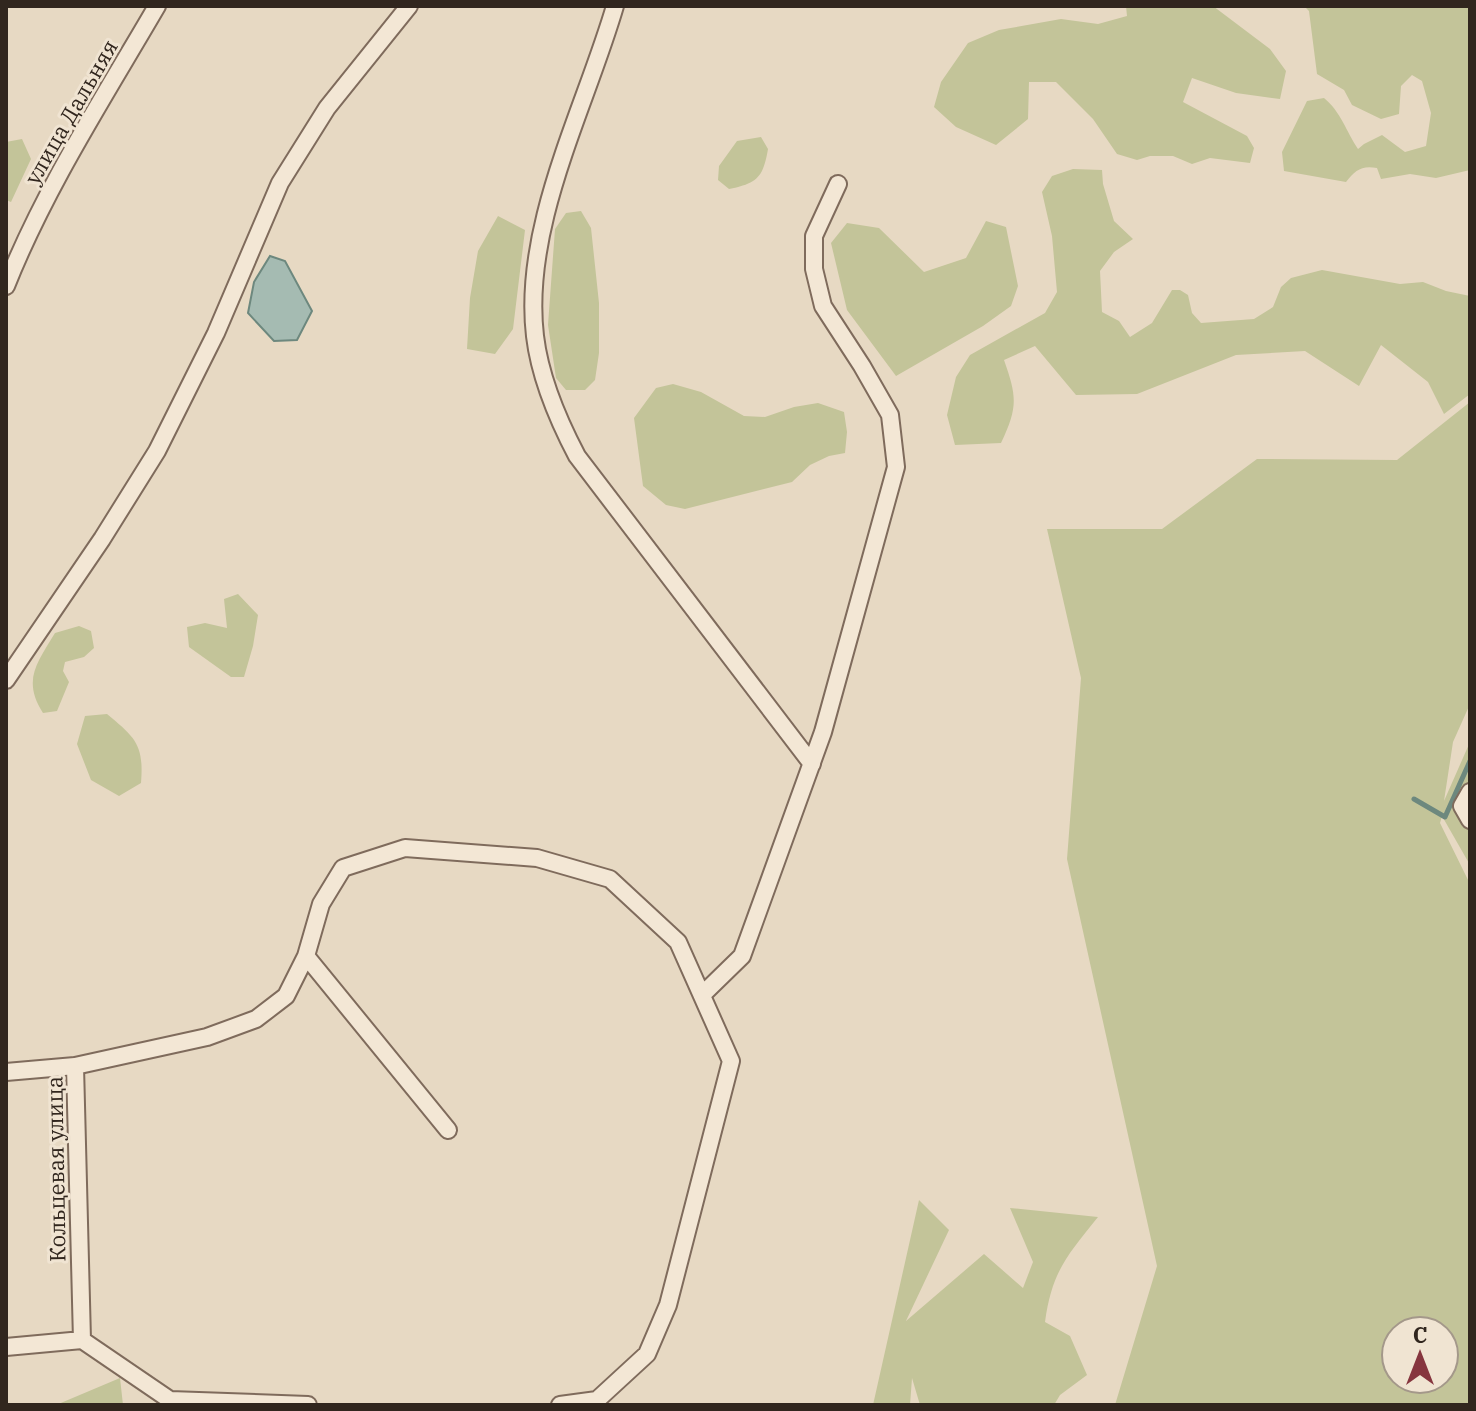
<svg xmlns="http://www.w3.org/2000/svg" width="1476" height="1411" font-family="'IBM Plex Serif',serif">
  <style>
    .green { fill: #c3c499; fill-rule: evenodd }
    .water { fill: #a5bbb2; stroke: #6d887e; stroke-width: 2 }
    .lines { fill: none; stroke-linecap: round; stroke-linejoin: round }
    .stream { stroke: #6d887e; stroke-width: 5 }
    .street-casing { stroke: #7f6b5c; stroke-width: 20 }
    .street { stroke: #f3e7d5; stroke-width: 16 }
    .labels { text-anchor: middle; stroke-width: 6; stroke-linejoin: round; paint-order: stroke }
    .street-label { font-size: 22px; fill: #31261e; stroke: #f0e4d2 }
  </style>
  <rect width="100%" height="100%" fill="#e7d9c3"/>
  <!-- green -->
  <path class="green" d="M 1126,6 L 1213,6 L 1270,49 L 1286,71 L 1280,99 L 1236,93 L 1192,78 L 1183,102 L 1247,136 L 1254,148 L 1250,163 L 1210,158 L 1192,164 L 1173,156 L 1150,156 L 1137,160 L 1117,154 L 1093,119 L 1056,82 L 1029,82 L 1028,119 L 996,145 L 956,127 L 934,107 L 941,82 L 968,43 L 999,30 L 1061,19 L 1098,24 L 1127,16 Z
    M 1304,6 L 1470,6 L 1470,170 L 1436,178 L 1410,174 L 1381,179 L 1377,168 C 1362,165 1355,170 1346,182 L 1284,171 L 1282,152 L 1307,101 L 1324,98 C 1341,112 1346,131 1358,149 L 1364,144 L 1382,135 L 1405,152 L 1426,146 L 1431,113 L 1422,81 L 1412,75 L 1401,86 L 1399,114 L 1381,119 L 1352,105 L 1344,90 L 1317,74 L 1309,11 Z
    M 761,137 L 768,149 C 763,178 757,183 729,189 L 718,180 L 719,166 L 737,141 Z
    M 22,139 L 31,159 L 11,202 L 6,200 L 6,142 Z
    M 1073,169 L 1102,170 L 1103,184 L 1114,221 L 1133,239 L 1114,252 L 1100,271 L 1102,312 L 1119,321 L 1130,337 L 1152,323 L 1172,290 L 1180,290 L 1188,295 L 1192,313 L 1201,323 L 1254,319 L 1273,307 L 1281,287 L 1291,278 L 1322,270 L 1400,284 L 1423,282 L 1446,291 L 1470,296 L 1470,394 L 1444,414 L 1428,382 L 1381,345 L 1359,386 L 1305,351 L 1236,355 L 1137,394 L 1076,395 L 1035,346 L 1004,360 C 1017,397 1018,407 1001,443 L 955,445 L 947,415 L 956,377 L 970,355 L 1045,313 L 1057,292 L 1052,236 L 1042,192 L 1052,176 Z
    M 581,211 L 591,228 L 599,303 L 599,353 L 595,380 L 585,390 L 566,390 L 556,378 L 548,325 L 555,229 L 566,213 Z
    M 498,216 L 525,230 L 513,329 L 495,354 L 467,349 L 470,298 L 478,251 Z
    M 986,221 L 1006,227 L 1018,286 L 1011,306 L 983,326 L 896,376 L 847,310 L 831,243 L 847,223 L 879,228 L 924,272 L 966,258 Z
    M 673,384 L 701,392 L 744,416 L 765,417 L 794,407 L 818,403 L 844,412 L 847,432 L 845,453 L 829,456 L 810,465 L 792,482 L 685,509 L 666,505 L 643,486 L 634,418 L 656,388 Z
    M 1470,402 L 1470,704 L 1453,742 L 1444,801 L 1470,742 L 1470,865 L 1442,816 L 1440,823 L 1470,884 L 1470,1405 L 1115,1405 L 1157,1266 L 1067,859 L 1081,678 L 1047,529 L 1162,529 L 1257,459 L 1397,460 ZM 1396,1331 L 1444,1331 L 1444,1379 L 1396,1379 Z
    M 238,594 L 258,615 L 253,646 L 244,677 L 231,677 L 189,647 L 187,627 L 205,623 L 227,628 L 224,599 Z
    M 79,626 L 91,631 L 94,648 L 84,657 L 65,662 L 63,671 L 69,682 L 57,711 L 43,713 C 22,680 37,663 55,633 Z
    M 107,714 C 136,738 144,745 141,783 L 119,796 L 91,780 L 77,744 L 85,716 Z
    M 919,1200 L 949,1230 L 906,1321 L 984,1254 L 1023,1288 L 1033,1262 L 1010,1208 L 1098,1217 C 1067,1256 1052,1271 1045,1322 L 1070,1336 L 1087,1375 L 1060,1395 L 1054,1405 L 920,1405 L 912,1378 L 910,1405 L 873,1405 Z
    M 120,1378 L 123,1405 L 56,1405 Z"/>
  <!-- water -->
  <path class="water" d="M 270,256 L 285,261 L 312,311 L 297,340 L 274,341 L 248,313 L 254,282 Z"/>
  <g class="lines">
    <!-- stream -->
    <path class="stream" d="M 1414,799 L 1445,817 L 1470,761"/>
    <!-- street casing -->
    <g class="street-casing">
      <path id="street" d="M 615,6 C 585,109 522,226 535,336 C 540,378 557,418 577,456 L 812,764
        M 6,286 C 45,188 104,97 157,6
        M 6,680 L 102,539 L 157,451 L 216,333 L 280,183 L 327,108 L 409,6
        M 1470,792 L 1462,806 L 1470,820
        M 306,956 L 448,1130
        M 702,995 L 742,956 L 823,732 L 896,467 L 890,415 L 862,366 L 823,306 L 814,269 L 814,236 L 838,184
        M 6,1072 L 75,1066
        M 6,1347 L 82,1340
        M 308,1405 L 170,1400 L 82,1340 L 75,1066 L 207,1037 L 256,1019 L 286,996 L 306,956 L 321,904 L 343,868 L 405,848 L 537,858 L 610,879 L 678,942 L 731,1061 L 668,1305 L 647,1354 L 597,1400 L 560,1405"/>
    </g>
    <!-- street -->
    <use href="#street" class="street"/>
  </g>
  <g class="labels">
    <!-- street labels -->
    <g class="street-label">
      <text transform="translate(71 112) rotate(-60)" y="8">улица Дальняя</text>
      <text transform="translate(56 1169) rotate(-91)" y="8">Кольцевая улица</text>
    </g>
  </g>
  <!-- border -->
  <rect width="1476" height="1411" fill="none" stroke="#31261e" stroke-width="16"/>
  <!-- north arrow -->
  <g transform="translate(1420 1355)"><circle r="38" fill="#f0e4d2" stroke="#a4988a" stroke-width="2"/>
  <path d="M0-6L14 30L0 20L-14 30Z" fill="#86353e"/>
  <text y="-12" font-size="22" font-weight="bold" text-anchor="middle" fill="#31261e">С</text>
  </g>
</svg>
